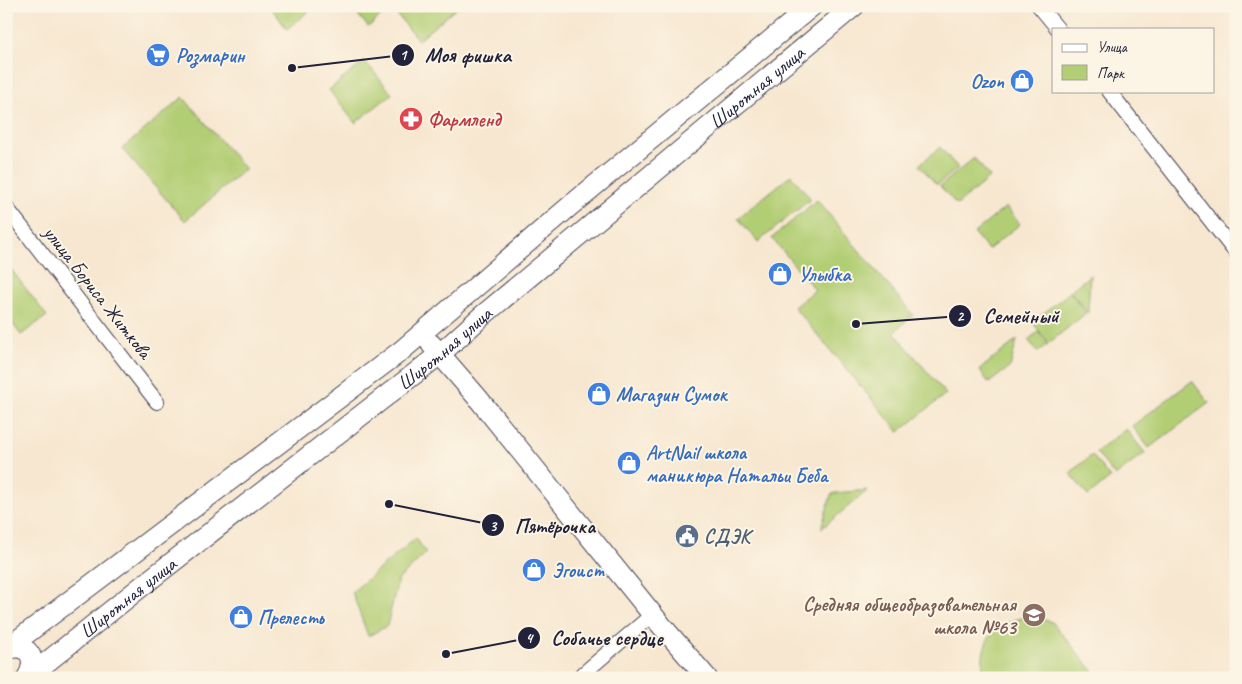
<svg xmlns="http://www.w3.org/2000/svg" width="1242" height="684" font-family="Caveat,sans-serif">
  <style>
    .green { fill: #b2ce74; stroke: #6a7858 }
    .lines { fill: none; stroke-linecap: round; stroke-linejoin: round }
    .street-casing { stroke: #424051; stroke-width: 16 }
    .secondary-casing { stroke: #424051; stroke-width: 22 }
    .street { stroke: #fff; stroke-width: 14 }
    .secondary { stroke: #fff; stroke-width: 20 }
    .labels { text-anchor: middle; stroke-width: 4; stroke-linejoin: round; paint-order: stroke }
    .shop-label { font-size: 20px; font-weight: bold; fill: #366cbe; stroke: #fcf5e5; text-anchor: start }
    .street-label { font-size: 20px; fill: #22223b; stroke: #fcf5e5 }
    .health-label { font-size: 20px; font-weight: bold; fill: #be3a42; stroke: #fcf5e5; text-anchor: start }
    .service-label { font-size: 20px; font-weight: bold; fill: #4e5e75; stroke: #fcf5e5; text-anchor: start }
    .education-label { font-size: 20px; font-weight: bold; fill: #785e54; stroke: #fcf5e5; text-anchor: end }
    .leader { fill: none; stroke: #22223b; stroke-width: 2 }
    .callout-dot { fill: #22223b; stroke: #fcf5e5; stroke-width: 2 }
    .mark-label { font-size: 15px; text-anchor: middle; font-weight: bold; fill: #fff }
    .callout-label { font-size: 21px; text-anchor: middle; font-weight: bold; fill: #22223b; stroke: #fcf5e5; stroke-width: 4; stroke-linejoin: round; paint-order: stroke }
  </style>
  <rect width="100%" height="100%" fill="#fcf5e5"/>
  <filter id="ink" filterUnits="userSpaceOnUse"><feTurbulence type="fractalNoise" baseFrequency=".02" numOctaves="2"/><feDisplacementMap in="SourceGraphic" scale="10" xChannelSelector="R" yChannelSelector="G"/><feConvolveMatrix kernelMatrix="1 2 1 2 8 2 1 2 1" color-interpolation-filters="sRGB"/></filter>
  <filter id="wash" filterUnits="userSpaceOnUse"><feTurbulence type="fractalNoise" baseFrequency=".0096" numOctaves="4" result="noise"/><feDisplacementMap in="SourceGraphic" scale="20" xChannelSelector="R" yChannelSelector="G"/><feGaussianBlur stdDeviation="1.12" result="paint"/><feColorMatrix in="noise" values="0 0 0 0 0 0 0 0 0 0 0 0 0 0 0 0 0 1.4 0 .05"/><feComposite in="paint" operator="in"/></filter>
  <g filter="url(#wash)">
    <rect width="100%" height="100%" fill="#f7e7d0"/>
    <!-- green -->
    <path class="green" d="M 270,6 L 315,6 L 287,29 Z
      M 351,6 L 393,6 L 368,27 Z
      M 400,6 L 459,6 L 418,40 L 394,11 Z
      M 365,61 L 392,94 L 355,123 L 329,90 Z
      M 183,97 L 245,169 L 185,221 L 122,149 Z
      M 940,147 L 958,168 L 937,185 L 919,165 Z
      M 974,158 L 990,177 L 957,205 L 940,186 Z
      M 791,175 L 811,199 L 758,242 L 738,218 Z
      M 817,200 L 913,315 L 894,332 L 946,394 L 899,432 L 794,307 L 815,290 L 772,238 Z
      M 1006,207 L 1020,224 L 988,250 L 974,233 Z
      M 6,263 L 47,316 L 21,335 L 6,315 Z
      M 1090,275 L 1088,313 L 1070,291 Z
      M 1070,292 L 1086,313 L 1049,343 L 1032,322 Z
      M 1038,332 L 1048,344 L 1038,352 L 1028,340 Z
      M 1017,340 L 1010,367 L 989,383 L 979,370 Z
      M 1192,381 L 1209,403 L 1149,448 L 1132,426 Z
      M 1126,429 L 1145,453 L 1115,476 L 1096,452 Z
      M 1092,455 L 1110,478 L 1088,496 L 1070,473 Z
      M 868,490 L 821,529 L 831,495 L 835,493 Z
      M 416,538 L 426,553 L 398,580 L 387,626 L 368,636 L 352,592 Z
      M 1031,616 L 1052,622 L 1099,678 L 984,678 C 978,639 993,623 1031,616 Z"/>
  </g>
  <g filter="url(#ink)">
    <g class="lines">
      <!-- street casing -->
      <g class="street-casing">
        <path id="street" d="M 1039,6 L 1058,29
          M 1109,91 L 1236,253
          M 6,207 L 157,402
          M 578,678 L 653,614"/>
      </g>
      <!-- secondary casing -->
      <g class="secondary-casing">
        <g id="secondary">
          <path d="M 431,344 L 477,397 L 661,625 L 707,678"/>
          <path d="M 6,649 L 401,351 L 570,206 L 812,6"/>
          <path d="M 6,650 C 28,641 39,659 27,678"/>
          <path id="s1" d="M 27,678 L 152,578 L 440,354 L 482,316 L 854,6"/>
        </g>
      </g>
      <!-- street -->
      <use href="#street" class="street"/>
      <!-- secondary -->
      <use href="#secondary" class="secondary"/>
    </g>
  </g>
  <!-- icons -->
  <defs>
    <g id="supermarket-disc" transform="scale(1.25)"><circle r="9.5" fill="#3f7fe0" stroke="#fcf5e5"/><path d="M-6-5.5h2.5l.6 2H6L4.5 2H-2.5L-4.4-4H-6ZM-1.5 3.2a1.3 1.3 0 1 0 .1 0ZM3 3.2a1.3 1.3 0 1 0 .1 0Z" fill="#fff"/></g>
    <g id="shop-disc" transform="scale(1.25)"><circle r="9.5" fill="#3f7fe0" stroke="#fcf5e5"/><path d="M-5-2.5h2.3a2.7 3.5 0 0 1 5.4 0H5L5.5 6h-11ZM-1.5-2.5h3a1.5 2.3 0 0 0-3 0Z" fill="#fff"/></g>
    <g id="pharmacy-disc" transform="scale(1.25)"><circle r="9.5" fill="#e0444e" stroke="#fcf5e5"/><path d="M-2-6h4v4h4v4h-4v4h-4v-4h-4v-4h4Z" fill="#fff"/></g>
    <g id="civic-disc" transform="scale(1.25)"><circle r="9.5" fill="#5c6f8a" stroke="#fcf5e5"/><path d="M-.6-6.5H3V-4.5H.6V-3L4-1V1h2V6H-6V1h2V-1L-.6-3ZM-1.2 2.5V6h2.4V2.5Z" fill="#fff"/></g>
    <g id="school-disc" transform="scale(1.25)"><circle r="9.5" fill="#8d6e63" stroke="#fcf5e5"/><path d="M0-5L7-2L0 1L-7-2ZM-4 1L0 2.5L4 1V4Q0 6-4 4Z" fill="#fff"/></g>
  </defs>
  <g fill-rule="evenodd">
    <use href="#supermarket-disc" x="158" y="55"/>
    <use href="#shop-disc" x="1022" y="81"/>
    <use href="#pharmacy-disc" x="411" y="119"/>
    <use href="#shop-disc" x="780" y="274"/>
    <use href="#shop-disc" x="599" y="394"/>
    <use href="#shop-disc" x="629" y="463"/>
    <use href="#civic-disc" x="687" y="536"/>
    <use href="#shop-disc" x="534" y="570"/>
    <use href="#school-disc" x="1034" y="615"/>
    <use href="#shop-disc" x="241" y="617"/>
  </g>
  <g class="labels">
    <!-- shop labels -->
    <g class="shop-label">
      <text x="176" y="62">Розмарин</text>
      <text x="1004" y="88" text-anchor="end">Ozon</text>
      <text x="798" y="281">Улыбка</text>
      <text x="616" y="401">Магазин Сумок</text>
      <text x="646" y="459">ArtNail школа<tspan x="646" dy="23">маникюра Натальи Беба</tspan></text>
      <text x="552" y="577">Эгоист</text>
      <text x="258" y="624">Прелесть</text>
    </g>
    <!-- street labels -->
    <g class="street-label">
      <text dy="7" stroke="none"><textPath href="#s1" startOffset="939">Широтная улица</textPath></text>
      <text transform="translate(98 292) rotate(52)" y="7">улица Бориса Житкова</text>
      <text dy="7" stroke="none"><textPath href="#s1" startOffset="532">Широтная улица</textPath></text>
      <text dy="7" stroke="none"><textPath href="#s1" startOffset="129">Широтная улица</textPath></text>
    </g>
    <!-- health labels -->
    <g class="health-label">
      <text x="428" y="126">Фармленд</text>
    </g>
    <!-- service labels -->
    <g class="service-label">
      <text x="704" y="543">СДЭК</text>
    </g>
    <!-- education labels -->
    <g class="education-label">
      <text x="1016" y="611">Средняя общеобразовательная<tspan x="1016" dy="23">школа №63</tspan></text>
    </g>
  </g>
  <!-- callouts -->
  <path class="leader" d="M292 68L403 55M856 324L960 316M389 504L493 525M446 654L529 638"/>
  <g class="callout-dot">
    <circle cx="292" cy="68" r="5"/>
    <circle cx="856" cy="324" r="5"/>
    <circle cx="389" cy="504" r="5"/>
    <circle cx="446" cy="654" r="5"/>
    <circle cx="403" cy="55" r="12"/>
    <circle cx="960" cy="316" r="12"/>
    <circle cx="493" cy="525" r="12"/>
    <circle cx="529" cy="638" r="12"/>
  </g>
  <g class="mark-label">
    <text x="403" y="60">1</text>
    <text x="960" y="321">2</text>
    <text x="493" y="531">3</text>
    <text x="529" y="643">4</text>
  </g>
  <g class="callout-label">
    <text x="468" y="62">Моя фишка</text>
    <text x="1021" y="323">Семейный</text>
    <text x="555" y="533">Пятёрочка</text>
    <text x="607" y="645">Собачье сердце</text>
  </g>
  <!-- margin -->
  <rect width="1242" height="684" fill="none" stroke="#fcf5e5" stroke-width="25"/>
  <!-- legend -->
  <rect x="1052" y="28" width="162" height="65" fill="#fcf5e5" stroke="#a5a1a1"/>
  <rect x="1062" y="44" width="25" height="8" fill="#ffffff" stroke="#a5a1a1"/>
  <text x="1097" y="52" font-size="15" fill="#22223b">Улица</text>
  <rect x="1062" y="65" width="25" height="15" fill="#b2ce74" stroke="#a5a1a1"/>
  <text x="1097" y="78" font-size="15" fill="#22223b">Парк</text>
</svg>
